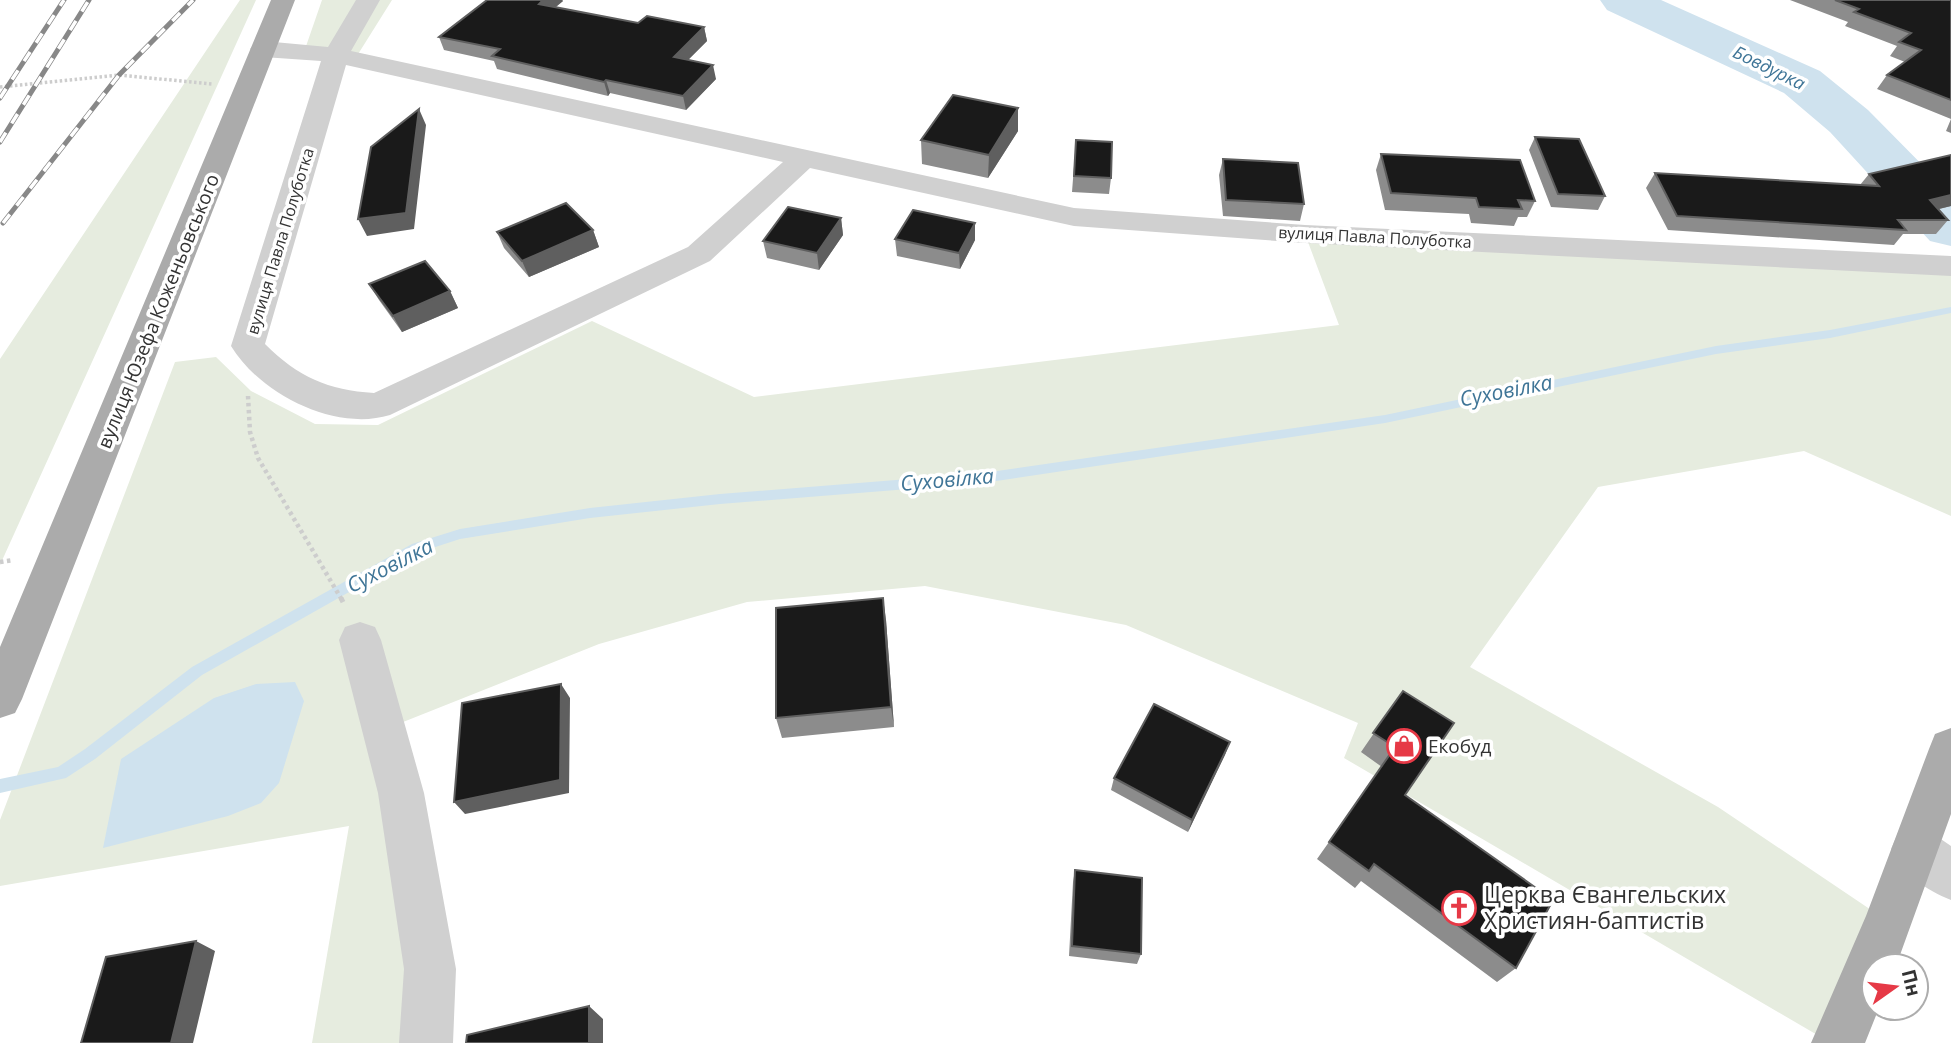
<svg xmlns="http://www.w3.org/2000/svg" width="1951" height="1043" font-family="'Open Sans',sans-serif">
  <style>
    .green { fill: #e6ecdf }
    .water { fill: #cfe2ee }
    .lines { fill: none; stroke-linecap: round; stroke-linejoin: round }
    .stream { fill: #cfe2ee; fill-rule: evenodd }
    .river { fill: #cfe2ee; fill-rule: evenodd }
    .path-far2 { stroke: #cdcdcd; stroke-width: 3.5; stroke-dasharray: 2.5 2.5; stroke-linecap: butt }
    .path-far1 { stroke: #cdcdcd; stroke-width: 4.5; stroke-dasharray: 3.5 3.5; stroke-linecap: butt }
    .path { stroke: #cdcdcd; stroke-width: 5; stroke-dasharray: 4.5 4.5; stroke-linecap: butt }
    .minor { fill: #d0d0d0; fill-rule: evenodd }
    .major { fill: #ababab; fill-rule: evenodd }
    .rail-casing { stroke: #888; stroke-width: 5 }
    .rail { stroke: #fff; stroke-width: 3.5; stroke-dasharray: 11; stroke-linecap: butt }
    .wall { fill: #8c8c8c }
    .shaded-wall { fill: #5f5f5f }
    .building { fill: #1a1a1a; stroke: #5f5f5f; stroke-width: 2 }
    .labels { text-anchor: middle; stroke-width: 7; stroke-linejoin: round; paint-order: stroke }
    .far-street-label { font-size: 16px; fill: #333; stroke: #fff }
    .far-water-label { font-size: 18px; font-style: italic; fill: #3f7597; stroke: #fff }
    .street-label { font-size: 19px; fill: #333; stroke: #fff }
    .poi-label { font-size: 19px; fill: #333; stroke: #fff; text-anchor: start }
    .water-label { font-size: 21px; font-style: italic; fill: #3f7597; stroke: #fff }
    .near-poi-label { font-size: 23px; fill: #333; stroke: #fff; text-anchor: start }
  </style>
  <rect width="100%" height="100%" fill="#fff"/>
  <!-- green -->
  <path class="green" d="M 240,0 L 256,0 L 0,565 L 0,359 Z
    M 322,0 L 392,0 L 355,59 L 304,52 Z
    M 1614,0 L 1633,0 L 1808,79 L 1860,123 L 1951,217 L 1951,238 L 1841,122 L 1796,84 Z
    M 1305,234 L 1951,266 L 1951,516 L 1804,451 L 1598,487 L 1470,667 L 1718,807 L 1889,922 L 1831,1043 L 1344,758 L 1358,723 L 1126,625 L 925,586 L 747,602 L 599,644 L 383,730 L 425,1043 L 312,1043 L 349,826 L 0,886 L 0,820 L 175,362 L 216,357 L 251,391 L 315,424 L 378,425 L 592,321 L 754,397 L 1339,325 Z"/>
  <!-- water -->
  <path class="water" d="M 295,682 L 304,701 L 279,783 L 261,803 L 228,816 L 103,848 L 121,759 L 214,698 L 256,684 Z"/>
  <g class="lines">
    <!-- stream -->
    <path class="stream" d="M 1951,307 L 1951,313 L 1830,338 L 1716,354 L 1385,423 L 983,483 L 720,504 L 590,518 L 460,539 L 420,552 L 202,675 L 95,759 L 66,778 L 0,793 L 0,779 L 58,767 L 85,749 L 192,667 L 412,544 L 460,529 L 590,508 L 720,494 L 983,473 L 1385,415 L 1716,346 L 1830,330 Z"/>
    <!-- river -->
    <path class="river" d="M 1600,0 L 1661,0 L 1820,71 L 1868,110 L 1951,194 L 1951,246 L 1930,241 L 1830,132 L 1784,93 L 1607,10 Z"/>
    <!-- path-far2 -->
    <path class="path-far2" d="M 0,87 L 119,75 L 212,84"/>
    <!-- path-far1 -->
    <path class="path-far1" d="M 248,396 L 250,432 L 258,458 L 342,600
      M 0,562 L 13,560"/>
    <!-- path -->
    <path class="path" d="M 341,598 L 344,604"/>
    <!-- minor -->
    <path class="minor" d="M 356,0 L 380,0 L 351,51 L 1074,208 L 1305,225 L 1951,256 L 1951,276 L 1305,243 L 1074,226 L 810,168 L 710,261 L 390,415 C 335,432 260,394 231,346 L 321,61 L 263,57 L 254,54 L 250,49 L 254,44 L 263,41 L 328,47 ZM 346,65 L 783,162 L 688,247 L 374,393 C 328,390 298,377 265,344 Z
      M 360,622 L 375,627 L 381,640 L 424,793 L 456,969 L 453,1043 L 399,1043 L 404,969 L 378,793 L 339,640 L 345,627 Z
      M 1915,826 L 1932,833 L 1951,846 L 1951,900 C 1926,890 1902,874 1891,849 L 1898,833 Z"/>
    <!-- major -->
    <path class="major" d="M 271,0 L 295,0 L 22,699 L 15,713 L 0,718 L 0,647 Z
      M 1951,728 L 1951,814 L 1896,966 L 1874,966 L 1874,1008 L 1879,1008 L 1865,1043 L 1811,1043 L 1866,916 L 1929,749 L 1935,734 Z"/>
    <!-- rail casing -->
    <g class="rail-casing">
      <path id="rail" d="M 0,98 L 64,0
        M 0,142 L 89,0
        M 3,223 L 119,75 L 193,0"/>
    </g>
    <!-- rail -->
    <use href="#rail" class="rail"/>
  </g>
  <!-- wall -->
  <path class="wall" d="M 487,0 L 562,0 L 563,1 L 556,7 L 638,23 L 704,27 L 707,41 L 688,60 L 716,79 L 686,110 L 610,93 L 608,96 L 497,69 L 494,61 L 444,50 L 439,37 Z
    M 1790,0 L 1951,0 L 1951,133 L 1946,131 L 1951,119 L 1877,89 L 1887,75 L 1905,62 L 1890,56 L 1897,46 L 1845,26 L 1848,22 Z
    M 1018,108 L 1018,131 L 988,178 L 922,164 L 921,140 Z
    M 1535,137 L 1605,196 L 1598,210 L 1551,207 L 1529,150 Z
    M 1076,140 L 1111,178 L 1109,194 L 1072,192 Z
    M 1381,154 L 1535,201 L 1527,217 L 1518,217 L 1514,226 L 1471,223 L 1469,214 L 1385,210 L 1376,170 Z
    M 1951,155 L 1951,206 L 1939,209 L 1948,220 L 1936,234 L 1903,234 L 1894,245 L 1668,230 L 1646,188 L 1655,173 L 1860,185 L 1869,174 Z
    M 1223,159 L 1304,204 L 1300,221 L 1223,216 L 1219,175 Z
    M 841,218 L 843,235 L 819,270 L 767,258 L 763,241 Z
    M 593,230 L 599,247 L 529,277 L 504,248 L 497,232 Z
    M 895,239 L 975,240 L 960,269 L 897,256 Z
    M 369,284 L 450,291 L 458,308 L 402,332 L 379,300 Z
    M 886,620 L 894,727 L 782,738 L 776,718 Z
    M 1403,691 L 1405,795 L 1516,968 L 1497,982 L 1361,881 L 1355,888 L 1317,859 L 1382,767 L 1361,752 Z
    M 1230,742 L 1188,832 L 1111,790 L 1114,778 Z
    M 1075,870 L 1141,954 L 1137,964 L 1069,956 L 1073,882 Z"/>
  <!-- shaded-wall -->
  <path class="shaded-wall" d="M 543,0 L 562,0 L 563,1 L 543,17 L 539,4 Z
    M 704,27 L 707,41 L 677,71 L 674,57 Z
    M 713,65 L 716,79 L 686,110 L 683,96 Z
    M 606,80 L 610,93 L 608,96 L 604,82 Z
    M 1018,108 L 1018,131 L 988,178 L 989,155 Z
    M 419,109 L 426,125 L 414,229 L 367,236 L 358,219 Z
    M 1951,195 L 1951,206 L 1918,214 L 1930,200 Z
    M 841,218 L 843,235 L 819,270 L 817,253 Z
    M 975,223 L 975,240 L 960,269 L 959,253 Z
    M 593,230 L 599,247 L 529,277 L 522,261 Z
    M 450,291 L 458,308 L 402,332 L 393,316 Z
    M 883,598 L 886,620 L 894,727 L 891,707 Z
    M 561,684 L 570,698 L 569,793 L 465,814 L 454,802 Z
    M 1230,742 L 1225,755 L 1188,832 L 1192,820 Z
    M 196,941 L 215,951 L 193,1043 L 171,1043 Z
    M 589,1006 L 603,1019 L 603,1043 L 589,1043 Z"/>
  <!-- building -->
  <path class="building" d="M 487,0 L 543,0 L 539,4 L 638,23 L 647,16 L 704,27 L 674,57 L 713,65 L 683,96 L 606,80 L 604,82 L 492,56 L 500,49 L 439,37 Z
    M 1835,0 L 1951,0 L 1951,100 L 1887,75 L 1921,50 L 1899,42 L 1911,33 L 1854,12 L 1859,9 Z
    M 953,95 L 1018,108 L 989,155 L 921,140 Z
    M 419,109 L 406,213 L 358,219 L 371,147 Z
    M 1535,137 L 1579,139 L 1605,196 L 1558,194 Z
    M 1076,140 L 1112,142 L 1111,178 L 1074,176 Z
    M 1381,154 L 1520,160 L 1535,201 L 1518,200 L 1522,209 L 1479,207 L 1476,198 L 1391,193 Z
    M 1951,155 L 1951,195 L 1930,200 L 1948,220 L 1898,220 L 1906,230 L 1677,216 L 1655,173 L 1879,186 L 1869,174 Z
    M 1223,159 L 1298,163 L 1304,204 L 1226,200 Z
    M 566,203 L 593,230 L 522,261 L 497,232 Z
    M 788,207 L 841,218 L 817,253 L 763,241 Z
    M 913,210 L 975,223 L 959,253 L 895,239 Z
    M 425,261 L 450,291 L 393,316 L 369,284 Z
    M 883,598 L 891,707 L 776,718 L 776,608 Z
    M 561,684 L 560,780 L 454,802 L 462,703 Z
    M 1403,691 L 1454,723 L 1405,795 L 1553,900 L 1516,968 L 1374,864 L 1369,871 L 1329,842 L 1395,747 L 1373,733 Z
    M 1154,704 L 1230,742 L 1192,820 L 1114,778 Z
    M 1075,870 L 1142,878 L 1141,954 L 1072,946 Z
    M 196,941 L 171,1043 L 81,1043 L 106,957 Z
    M 589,1006 L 589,1043 L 466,1043 L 467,1035 Z"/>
  <!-- icons -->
  <defs>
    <g id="shop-ring" transform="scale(1.75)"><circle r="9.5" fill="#fff" stroke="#e63946" stroke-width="1.5"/><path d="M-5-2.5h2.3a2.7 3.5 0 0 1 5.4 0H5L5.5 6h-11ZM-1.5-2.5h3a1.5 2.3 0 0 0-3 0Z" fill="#e63946"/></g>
    <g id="church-ring" transform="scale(1.75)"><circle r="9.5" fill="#fff" stroke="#e63946" stroke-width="1.5"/><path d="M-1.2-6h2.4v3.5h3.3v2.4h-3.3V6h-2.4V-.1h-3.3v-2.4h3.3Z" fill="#e63946"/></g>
  </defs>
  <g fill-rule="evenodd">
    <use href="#shop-ring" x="1404" y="746"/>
    <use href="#church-ring" x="1459" y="908"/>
  </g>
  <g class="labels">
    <!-- far-street labels -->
    <g class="far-street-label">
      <text transform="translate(1375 237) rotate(3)" y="6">вулиця Павла Полуботка</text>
      <text transform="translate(280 241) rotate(-73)" y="6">вулиця Павла Полуботка</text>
    </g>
    <!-- far-water labels -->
    <g class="far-water-label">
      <text transform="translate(1769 68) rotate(26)" y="6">Бовдурка</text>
    </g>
    <!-- street labels -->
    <g class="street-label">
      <text transform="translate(158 311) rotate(-68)" y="7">вулиця Юзефа Коженьовського</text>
    </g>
    <!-- poi labels -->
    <g class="poi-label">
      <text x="1428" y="753">Екобуд</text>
    </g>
    <!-- water labels -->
    <g class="water-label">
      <text transform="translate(1506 391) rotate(-11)" y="7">Суховілка</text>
      <text transform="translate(947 480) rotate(-5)" y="7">Суховілка</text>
      <text transform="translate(390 566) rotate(-27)" y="7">Суховілка</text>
    </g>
    <!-- near-poi labels -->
    <g class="near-poi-label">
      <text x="1484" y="903">Церква Євангельских<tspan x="1484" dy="26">Християн-баптистів</tspan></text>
    </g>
  </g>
  <!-- north arrow -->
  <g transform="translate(1895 987) rotate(76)"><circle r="33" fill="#ffffff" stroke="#adadad" stroke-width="2"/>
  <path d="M0-5L12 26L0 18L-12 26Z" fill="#e63946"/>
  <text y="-10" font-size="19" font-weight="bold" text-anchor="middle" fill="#333333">Пн</text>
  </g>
</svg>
